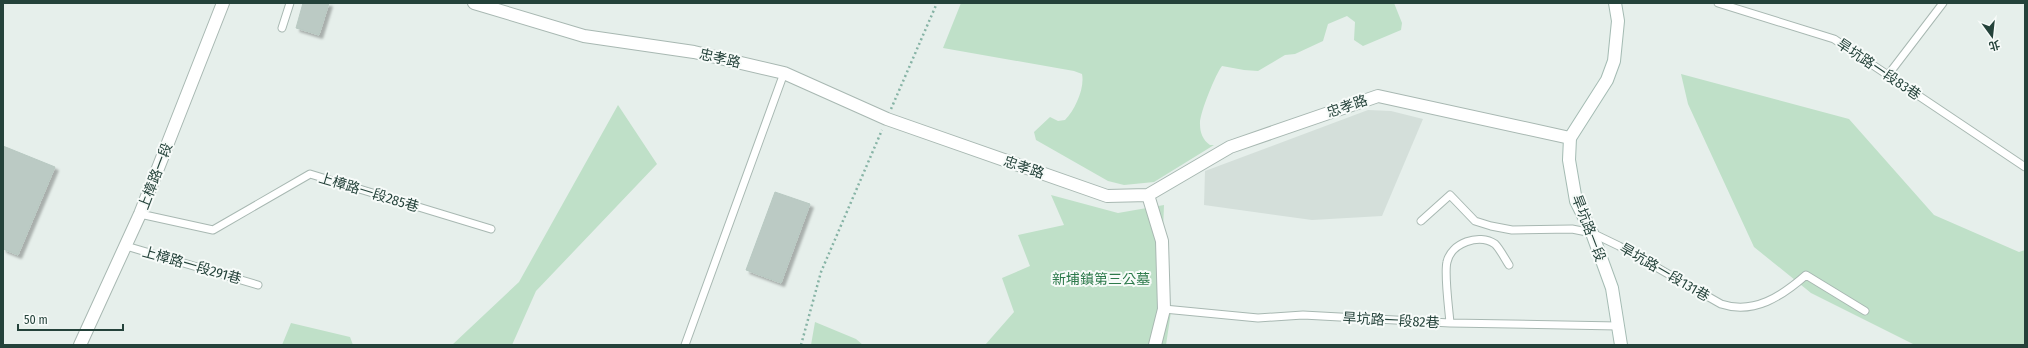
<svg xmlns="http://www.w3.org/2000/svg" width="2028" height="348" font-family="'Fira Sans Condensed','Noto Sans TC',sans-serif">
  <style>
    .built { fill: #d4dfda }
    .green { fill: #bfe0c8 }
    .building { fill: #bbcac4; stroke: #b8c9c2; filter: url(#shadow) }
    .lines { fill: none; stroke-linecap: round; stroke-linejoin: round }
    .lane-casing { stroke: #a8b8b2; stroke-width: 9 }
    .street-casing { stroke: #a8b8b2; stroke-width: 14 }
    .secondary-casing { stroke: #a4bbb3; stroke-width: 14 }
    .path { stroke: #86b3a5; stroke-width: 2.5; stroke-dasharray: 2 3; stroke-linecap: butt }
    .lane { stroke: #fff; stroke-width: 7 }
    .street { stroke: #fff; stroke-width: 12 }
    .secondary { stroke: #fff; stroke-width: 12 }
    .labels { text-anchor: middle; stroke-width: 4; stroke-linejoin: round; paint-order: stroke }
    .street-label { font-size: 14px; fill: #24423a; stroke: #f7fbf9 }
    .park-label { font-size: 14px; fill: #2d7a4b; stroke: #f7fbf9 }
  </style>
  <defs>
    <filter id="shadow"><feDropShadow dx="3.5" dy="3.5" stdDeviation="1" flood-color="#0004"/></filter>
  </defs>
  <rect width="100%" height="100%" fill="#e6efeb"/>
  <!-- built -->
  <path class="built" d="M 1368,110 L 1391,111 L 1423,119 L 1382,216 L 1312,220 L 1204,205 L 1205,171 Z"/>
  <!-- green -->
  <path class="green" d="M 961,3 L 1394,3 L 1402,23 L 1401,30 L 1363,46 L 1354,40 L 1355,22 L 1347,16 L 1328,24 L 1323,41 L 1295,54 L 1285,55 L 1258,71 L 1244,70 L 1222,66 C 1216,73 1199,115 1200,124 C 1200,133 1203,140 1210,145 L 1214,145 L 1154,182 L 1124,185 L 1108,181 L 1036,140 L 1034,132 L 1050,117 L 1058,121 L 1065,120 C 1075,110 1085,88 1082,74 L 1074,71 L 943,48 Z
    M 1681,74 L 1849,119 L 1934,215 L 2019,252 L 2025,250 L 2025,345 L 1915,345 L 1811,293 L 1754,247 L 1688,104 Z
    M 618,105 L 657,164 L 536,291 L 512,345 L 452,345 L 519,282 Z
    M 1051,195 L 1118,213 L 1164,205 L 1163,231 L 1171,312 L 1166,345 L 985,345 L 1014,312 L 1002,278 L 1030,266 L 1018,235 L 1064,225 Z
    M 815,322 L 856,339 L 863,345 L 811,345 Z
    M 291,323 L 350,337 L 353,345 L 282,345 Z"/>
  <!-- building -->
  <path class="building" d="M 303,3 L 329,3 L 319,35 L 296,28 Z
    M 3,146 L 55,167 L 18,255 L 3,249 Z
    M 775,192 L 810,204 L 781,283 L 746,270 Z"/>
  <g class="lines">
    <!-- lane casing -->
    <g class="lane-casing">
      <path id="lane" d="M 1718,3 L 1834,39 L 2025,167
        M 282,28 L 290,3
        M 1888,75 L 1943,3
        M 140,214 L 213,230 L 310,174 L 491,229
        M 1421,221 L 1450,195 L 1475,221 L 1491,226 L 1512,230 L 1572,229 L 1592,233 L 1619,246 L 1721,304 C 1754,315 1782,296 1806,275 L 1865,311
        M 126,246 L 258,285
        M 1164,309 L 1258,318 L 1303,315 L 1450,323 L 1618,326
        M 1450,323 C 1449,310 1444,273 1447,262 C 1451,243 1479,233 1495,244 C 1500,249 1505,259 1509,265
        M 685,345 L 784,73"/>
    </g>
    <!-- street casing -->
    <g class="street-casing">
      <path id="street" d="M 474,3 L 584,36 L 694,52 L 784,73 L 887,119 L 1107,196 L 1148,195 L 1230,147 L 1378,96 L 1570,138
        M 1148,195 L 1162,241 L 1164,309 L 1155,345
        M 80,345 L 140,214 L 223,3"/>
    </g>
    <!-- secondary casing -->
    <g class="secondary-casing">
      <path id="secondary" d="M 1615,3 L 1618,21 L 1614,61 L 1607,80 L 1570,138 L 1569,160 L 1576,201 L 1592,233 L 1612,288 L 1621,345"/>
    </g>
    <!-- path -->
    <path class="path" d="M 891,109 L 937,3
      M 801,345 L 821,272 L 882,130"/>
    <!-- lane -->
    <use href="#lane" class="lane"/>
    <!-- street -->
    <use href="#street" class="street"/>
    <!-- secondary -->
    <use href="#secondary" class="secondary"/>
  </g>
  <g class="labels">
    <!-- street labels -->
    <g class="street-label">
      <text transform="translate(720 58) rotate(13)" y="5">忠孝路</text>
      <text transform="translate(1879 69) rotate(34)" y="5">旱坑路一段83巷</text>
      <text transform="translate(1347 106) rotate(-19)" y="5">忠孝路</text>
      <text transform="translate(1024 167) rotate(19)" y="5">忠孝路</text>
      <text transform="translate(155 176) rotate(-69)" y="5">上樟路一段</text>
      <text transform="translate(369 192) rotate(17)" y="5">上樟路一段285巷</text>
      <text transform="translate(1589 228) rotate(69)" y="5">旱坑路一段</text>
      <text transform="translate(192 265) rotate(16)" y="5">上樟路一段291巷</text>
      <text transform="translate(1665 272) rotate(30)" y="5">旱坑路一段131巷</text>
      <text transform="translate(1391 320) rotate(3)" y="5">旱坑路一段82巷</text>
    </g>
    <!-- park labels -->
    <g class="park-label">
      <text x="1101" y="284">新埔鎮第三公墓</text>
    </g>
  </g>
  <!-- border -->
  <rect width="2028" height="348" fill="none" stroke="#24423a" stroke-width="8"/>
  <!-- north arrow -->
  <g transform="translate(1992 36) rotate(165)" stroke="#f7fbf9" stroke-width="3" paint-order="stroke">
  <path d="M0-3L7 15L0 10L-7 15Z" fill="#24423a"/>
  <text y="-6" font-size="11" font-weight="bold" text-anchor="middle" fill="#24423a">北</text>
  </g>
  <!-- scale -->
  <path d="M18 324v6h105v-6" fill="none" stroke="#24423a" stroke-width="2"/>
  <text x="24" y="324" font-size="12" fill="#24423a" stroke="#f7fbf9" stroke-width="3" paint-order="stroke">50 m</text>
</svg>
